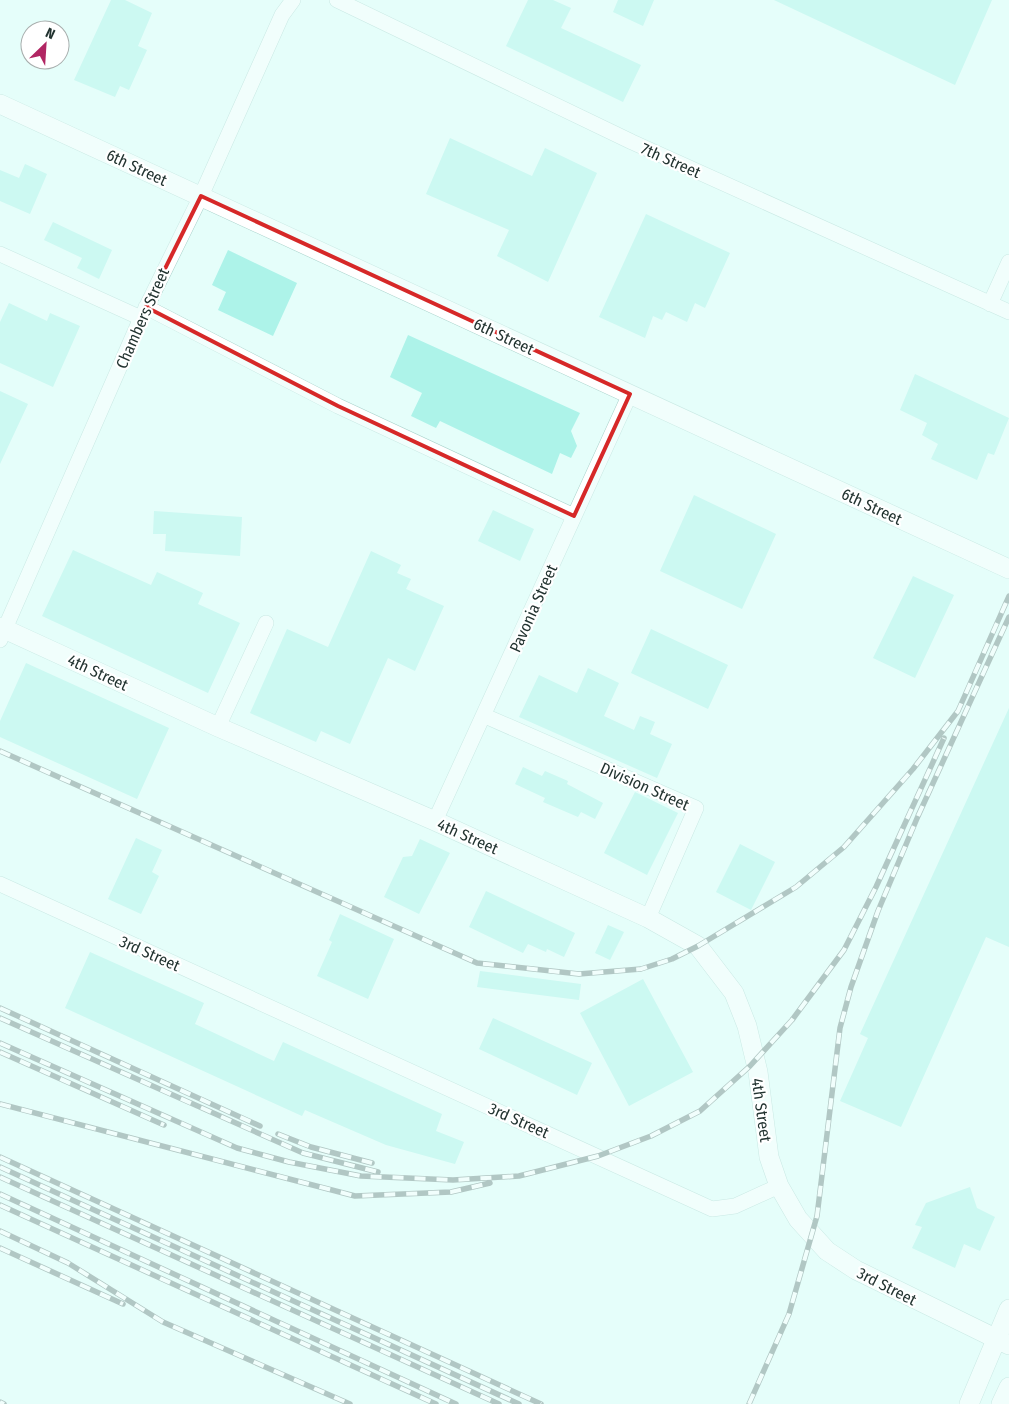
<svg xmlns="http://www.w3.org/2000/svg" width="1009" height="1404" font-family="'Fira Sans Condensed',sans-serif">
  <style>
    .building { fill: #adf3e9 }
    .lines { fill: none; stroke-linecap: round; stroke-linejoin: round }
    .minor-casing { stroke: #a8d2cb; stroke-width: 16 }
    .major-casing { stroke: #a8d2cb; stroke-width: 20 }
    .minor { stroke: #fff; stroke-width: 15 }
    .major { stroke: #fff; stroke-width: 19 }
    .rail-casing { stroke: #728683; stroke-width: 5.5 }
    .rail { stroke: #fff; stroke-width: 4; stroke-dasharray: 11; stroke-linecap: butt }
    .marked { fill: none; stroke: #d62828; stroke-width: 4; stroke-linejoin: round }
    .labels { text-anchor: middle; stroke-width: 4.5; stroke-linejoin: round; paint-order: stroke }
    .street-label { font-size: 16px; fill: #223330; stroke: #fff }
  </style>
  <rect width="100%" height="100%" fill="#e5fefa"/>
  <!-- building -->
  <path class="building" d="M 111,0 L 125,0 L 152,13 L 138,46 L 147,50 L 129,90 L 120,86 L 115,97 L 74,80 Z
    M 528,0 L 553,0 L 571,8 L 561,28 L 641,65 L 623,102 L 506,46 Z
    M 618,0 L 654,0 L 643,26 L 613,12 Z
    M 774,0 L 992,0 L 955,85 Z
    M 450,138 L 532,176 L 545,148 L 597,173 L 548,282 L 497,256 L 509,230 L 426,194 Z
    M 25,164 L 47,174 L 30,214 L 0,201 L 0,170 L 19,178 Z
    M 646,214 L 730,253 L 705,308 L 695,303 L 687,322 L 666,312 L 662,320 L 653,316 L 645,338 L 599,317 Z
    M 53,222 L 112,250 L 99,279 L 77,268 L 82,258 L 44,240 Z
    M 228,250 L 297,283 L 273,336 L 218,310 L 226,292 L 212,285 Z
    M 9,303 L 47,321 L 50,313 L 80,326 L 53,387 L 0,363 L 0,322 Z
    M 408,335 L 580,413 L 571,431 L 577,446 L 571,458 L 560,453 L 552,474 L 440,421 L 436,428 L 411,416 L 422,393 L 390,377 Z
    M 915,374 L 1009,418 L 994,455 L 988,453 L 977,480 L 931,459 L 938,444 L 922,435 L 927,423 L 900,410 Z
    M 0,391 L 28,404 L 0,464 Z
    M 694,495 L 776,534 L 742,609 L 660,571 Z
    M 493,510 L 534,529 L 520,561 L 478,541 Z
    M 154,511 L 242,517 L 240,556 L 165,551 L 166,534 L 153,534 Z
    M 73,550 L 151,585 L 157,572 L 203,593 L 198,604 L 240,623 L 208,693 L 42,616 Z
    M 371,551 L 401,565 L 397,573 L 411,579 L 406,589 L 444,606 L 415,671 L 388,658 L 350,744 L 321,731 L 316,742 L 250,713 L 287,629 L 328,647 Z
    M 913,576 L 954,595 L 915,678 L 873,658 Z
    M 651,629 L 728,665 L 708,709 L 631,673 Z
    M 26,663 L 169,728 L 137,799 L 0,737 L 0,721 Z
    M 588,668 L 619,683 L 604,716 L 634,730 L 640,716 L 655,722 L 650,734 L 672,744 L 657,778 L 519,717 L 539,675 L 577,693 Z
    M 1009,708 L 1009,947 L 986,937 L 901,1127 L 840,1101 L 868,1038 L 860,1034 Z
    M 523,767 L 542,776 L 545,771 L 568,781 L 567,784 L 603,803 L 595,819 L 581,812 L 578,817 L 543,802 L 545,798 L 515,784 Z
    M 635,792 L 678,813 L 647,875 L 604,853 Z
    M 136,838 L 162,850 L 152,872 L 159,876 L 141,914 L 108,899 Z
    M 420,839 L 450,853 L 419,914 L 384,897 L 403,857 L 412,856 Z
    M 740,844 L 775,862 L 751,910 L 716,892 Z
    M 486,891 L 575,933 L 564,957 L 547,949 L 546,952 L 528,944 L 523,953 L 469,927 Z
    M 340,914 L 394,939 L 368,999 L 317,976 L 332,942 L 329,940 Z
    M 608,925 L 624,932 L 610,960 L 595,953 Z
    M 90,952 L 204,1003 L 195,1024 L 274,1061 L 283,1042 L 442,1114 L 436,1131 L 464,1142 L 455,1164 L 386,1145 L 305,1110 L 302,1116 L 65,1008 Z
    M 480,971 L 581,984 L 579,1000 L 477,987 Z
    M 643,979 L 693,1072 L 629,1106 L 580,1013 Z
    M 493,1018 L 592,1063 L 577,1095 L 479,1049 Z
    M 970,1187 L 977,1208 L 995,1217 L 980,1251 L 964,1244 L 955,1268 L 912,1248 L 922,1227 L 915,1225 L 926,1203 Z"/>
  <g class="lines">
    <!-- minor casing -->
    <g class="minor-casing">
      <path id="minor" d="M 337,0 L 632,142 L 1009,312
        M 0,254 L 141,318
        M 990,304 L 1009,262
        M 146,307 L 338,406 L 574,516
        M 0,640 L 141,318 L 201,196 L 282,15 L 293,0
        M 485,716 L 696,808 L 648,918
        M 218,727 L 266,623
        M 435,821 L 630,394
        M 0,884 L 712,1209 L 735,1206 L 779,1186"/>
    </g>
    <!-- major casing -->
    <g class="major-casing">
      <path id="major" d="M 0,104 L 1009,569
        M 0,627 L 218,727 L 435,821 L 648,918 L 698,946 L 734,993 L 747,1026 L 758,1072 L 769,1157 L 779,1186 L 798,1219 L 827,1251 L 856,1270 L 1009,1345
        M 969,1404 L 1009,1309
        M 1001,1404 L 1009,1387"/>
    </g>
    <!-- minor -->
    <use href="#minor" class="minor"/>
    <!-- major -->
    <use href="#major" class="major"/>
    <!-- rail casing -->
    <g class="rail-casing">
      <path id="rail" d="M 0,751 L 477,963 L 579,974 L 641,969 L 672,959 L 698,946 L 796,887 L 844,847 L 913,769 L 958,711 L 1009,596
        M 0,1008 L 260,1126
        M 0,1018 L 303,1153 L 378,1172
        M 0,1043 L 237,1148 L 289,1162 L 361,1176 L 453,1180 L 519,1176 L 598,1156 L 651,1136 L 700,1111 L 750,1066 L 792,1020 L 844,950 L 876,887 L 944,738
        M 0,1052 L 164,1125
        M 0,1104 L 355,1196 L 451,1192 L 490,1183
        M 278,1134 L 311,1147 L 372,1163
        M 0,1157 L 541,1404
        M 0,1167 L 519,1404
        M 0,1177 L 499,1404
        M 0,1194 L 456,1404
        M 0,1205 L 436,1404
        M 0,1231 L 68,1263 L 163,1322 L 350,1404
        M 0,1248 L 123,1304
        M 0,1402 L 4,1404
        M 749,1404 L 789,1314 L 817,1216 L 840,1028 L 851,987 L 878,911 L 918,816 L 1009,617"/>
    </g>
    <!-- rail -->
    <use href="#rail" class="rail"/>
  </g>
  <!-- marked area -->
  <path d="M0 0H1009V1404H0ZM 201,196 L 630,394 L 574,516 L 338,406 L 146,307 Z" fill="#e5fefa" fill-opacity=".55" fill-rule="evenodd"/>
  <path class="marked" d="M 201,196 L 630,394 L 574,516 L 338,406 L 146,307 Z"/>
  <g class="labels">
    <!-- street labels -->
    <g class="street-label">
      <text transform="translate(671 160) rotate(24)" y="6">7th Street</text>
      <text transform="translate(137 167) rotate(25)" y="6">6th Street</text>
      <text transform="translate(142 318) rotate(-66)" y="6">Chambers Street</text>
      <text transform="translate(504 336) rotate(25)" y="6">6th Street</text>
      <text transform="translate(872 506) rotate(25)" y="6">6th Street</text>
      <text transform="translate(533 608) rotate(-66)" y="6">Pavonia Street</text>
      <text transform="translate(98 672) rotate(25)" y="6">4th Street</text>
      <text transform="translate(645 786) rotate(24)" y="6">Division Street</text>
      <text transform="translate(468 836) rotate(24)" y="6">4th Street</text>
      <text transform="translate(150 953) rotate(24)" y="6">3rd Street</text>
      <text transform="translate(762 1110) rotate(82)" y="6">4th Street</text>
      <text transform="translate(519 1120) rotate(24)" y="6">3rd Street</text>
      <text transform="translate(887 1286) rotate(27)" y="6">3rd Street</text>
    </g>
  </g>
  <!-- north arrow -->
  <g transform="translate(45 45) rotate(25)"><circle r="24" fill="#ffffff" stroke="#a7adac"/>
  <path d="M0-4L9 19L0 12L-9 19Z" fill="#b12663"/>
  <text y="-8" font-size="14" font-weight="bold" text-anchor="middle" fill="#223330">N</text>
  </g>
</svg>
